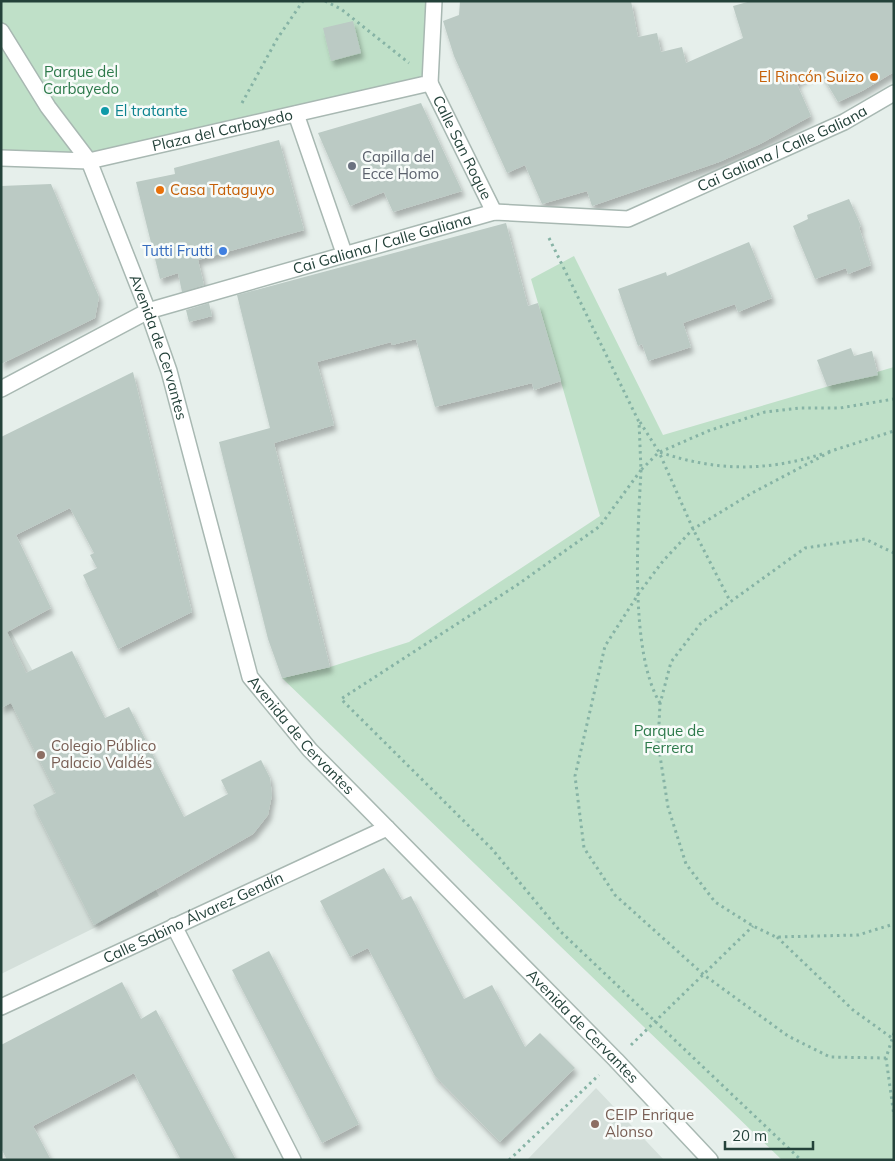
<svg xmlns="http://www.w3.org/2000/svg" width="895" height="1161" font-family="Mulish,sans-serif">
  <style>
    .built { fill: #d4dfda }
    .green { fill: #bfe0c8 }
    .building { fill: #bbcac4; filter: url(#shadow) }
    .lines { fill: none; stroke-linecap: round; stroke-linejoin: round }
    .minor-casing { stroke: #a8b8b2; stroke-width: 18 }
    .path { stroke: #86b3a5; stroke-width: 3; stroke-dasharray: 2.5 4; stroke-linecap: butt }
    .minor { stroke: #fff; stroke-width: 15 }
    .food-dot { fill: #e8710a; stroke: #f7fbf9; stroke-width: 2 }
    .culture-dot { fill: #0f9aa8; stroke: #f7fbf9; stroke-width: 2 }
    .worship-dot { fill: #6b7280; stroke: #f7fbf9; stroke-width: 2 }
    .shop-dot { fill: #3f7fe0; stroke: #f7fbf9; stroke-width: 2 }
    .education-dot { fill: #8d6e63; stroke: #f7fbf9; stroke-width: 2 }
    .labels { text-anchor: middle; stroke-width: 5; stroke-linejoin: round; paint-order: stroke }
    .park-label { font-size: 15px; fill: #2d7a4b; stroke: #f7fbf9 }
    .food-label { font-size: 15px; fill: #c56008; stroke: #f7fbf9; text-anchor: end }
    .culture-label { font-size: 15px; fill: #0d838f; stroke: #f7fbf9; text-anchor: start }
    .street-label { font-size: 15px; fill: #24423a; stroke: #f7fbf9 }
    .worship-label { font-size: 15px; fill: #5b616d; stroke: #f7fbf9; text-anchor: start }
    .shop-label { font-size: 15px; fill: #366cbe; stroke: #f7fbf9; text-anchor: end }
    .education-label { font-size: 15px; fill: #785e54; stroke: #f7fbf9; text-anchor: start }
  </style>
  <defs>
    <filter id="shadow"><feDropShadow dx="3" dy="5.5" stdDeviation="2.5" flood-color="#0004"/></filter>
  </defs>
  <rect width="100%" height="100%" fill="#e6efeb"/>
  <!-- built -->
  <path class="built" d="M 1,614 L 159,896 L 1,974 Z
    M 596,1088 L 664,1160 L 527,1160 Z"/>
  <!-- green -->
  <path class="green" d="M 1,1 L 434,1 L 430,83 L 89,161 L 1,158 Z
    M 574,256 L 663,435 L 894,367 L 894,1160 L 782,1160 L 282,678 L 330,667 L 409,642 L 600,516 L 531,279 Z"/>
  <!-- building -->
  <path class="building" d="M 460,1 L 631,1 L 638,37 L 657,33 L 661,52 L 682,47 L 686,63 L 743,38 L 733,6 L 751,1 L 894,1 L 894,72 L 862,91 L 838,102 L 819,70 L 796,82 L 811,116 L 760,144 L 719,162 L 592,206 L 587,191 L 542,204 L 525,165 L 507,173 L 454,56 L 443,21 L 459,15 Z
    M 353,21 L 361,53 L 331,61 L 323,28 Z
    M 421,103 L 462,191 L 393,212 L 384,192 L 350,206 L 318,133 Z
    M 279,140 L 304,230 L 198,260 L 204,285 L 182,292 L 178,273 L 160,279 L 136,182 L 175,174 L 174,168 Z
    M 51,184 L 99,297 L 95,318 L 1,364 L 1,186 Z
    M 849,199 L 861,226 L 859,227 L 871,265 L 848,274 L 846,268 L 815,279 L 793,226 L 808,219 L 807,215 Z
    M 506,223 L 528,306 L 538,303 L 561,381 L 534,390 L 532,383 L 435,407 L 416,339 L 392,345 L 391,342 L 317,362 L 334,425 L 274,443 L 330,667 L 282,678 L 268,639 L 219,442 L 270,428 L 237,295 Z
    M 749,242 L 772,298 L 738,312 L 735,304 L 683,323 L 691,347 L 648,361 L 642,344 L 638,346 L 618,289 L 666,272 L 667,276 Z
    M 209,303 L 212,316 L 189,322 L 186,310 Z
    M 851,348 L 854,356 L 872,351 L 878,375 L 827,386 L 817,360 Z
    M 133,372 L 192,612 L 118,649 L 83,575 L 97,568 L 90,555 L 94,553 L 70,508 L 16,535 L 51,608 L 7,632 L 26,673 L 72,651 L 105,718 L 129,707 L 184,817 L 228,794 L 221,780 L 261,760 L 270,778 L 272,795 L 268,815 L 253,834 L 94,925 L 33,805 L 56,793 L 11,703 L 1,708 L 1,437 Z
    M 384,868 L 402,900 L 411,896 L 464,999 L 492,985 L 525,1047 L 540,1033 L 575,1068 L 500,1142 L 435,1076 L 368,948 L 350,957 L 320,901 Z
    M 269,951 L 359,1124 L 322,1143 L 232,970 Z
    M 122,982 L 141,1019 L 156,1010 L 236,1160 L 181,1160 L 134,1073 L 33,1126 L 51,1160 L 7,1160 L 1,1148 L 1,1045 Z"/>
  <g class="lines">
    <!-- minor casing -->
    <g class="minor-casing">
      <g id="minor">
        <path id="s1" d="M 1,31 L 48,107 L 89,161 L 148,311 L 169,371 L 250,677 L 310,750 L 616,1060 L 710,1160"/>
        <path id="s2" d="M 430,83 L 494,212"/>
        <path d="M 296,114 L 344,253"/>
        <path id="s3" d="M 1,158 L 89,161 L 430,83 L 434,1"/>
        <path id="s4" d="M 1,389 L 148,311 L 494,212 L 628,219 L 844,122 L 894,93"/>
        <path d="M 174,926 L 293,1160"/>
        <path id="s5" d="M 1,1007 L 387,828"/>
      </g>
    </g>
    <!-- path -->
    <path class="path" d="M 325,1 L 341,9 L 409,63
      M 242,103 L 277,39 L 303,1
      M 549,238 L 639,422 L 641,470 L 659,452 C 716,471 764,472 822,454
      M 640,422 L 659,452 L 693,529 L 730,601
      M 660,452 L 708,431 L 765,412 L 799,408 L 840,408 L 894,399
      M 828,452 L 894,431
      M 830,452 L 752,493 L 693,529 L 663,561 L 639,593 L 605,646 L 575,776 L 584,848 L 615,895 L 704,975 L 788,1036 L 830,1057 L 886,1058
      M 641,470 L 600,526 L 517,585 L 341,699 L 492,849 L 560,931 L 801,1160
      M 641,470 C 638,530 629,652 660,703
      M 894,553 L 865,539 L 805,548 L 701,623 L 671,662 L 660,704 L 658,743 L 668,807 L 686,864 L 715,902 L 753,926 L 776,937 L 858,935 L 894,924
      M 777,937 L 853,1010 L 892,1038
      M 894,1033 L 886,1058 L 894,1116
      M 631,1045 L 753,926
      M 509,1160 L 599,1075"/>
    <!-- minor -->
    <use href="#minor" class="minor"/>
  </g>
  <!-- markers -->
  <g class="food-dot">
    <circle cx="874" cy="77" r="5"/>
    <circle cx="160" cy="190" r="5"/>
  </g>
  <circle class="culture-dot" cx="105" cy="111" r="5"/>
  <circle class="worship-dot" cx="352" cy="166" r="5"/>
  <circle class="shop-dot" cx="223" cy="251" r="5"/>
  <g class="education-dot">
    <circle cx="41" cy="755" r="5"/>
    <circle cx="595" cy="1124" r="5"/>
  </g>
  <g class="labels">
    <!-- park labels -->
    <g class="park-label">
      <text x="81" y="77">Parque del<tspan x="81" dy="17">Carbayedo</tspan></text>
      <text x="669" y="736">Parque de<tspan x="669" dy="17">Ferrera</tspan></text>
    </g>
    <!-- food labels -->
    <g class="food-label">
      <text x="864" y="82">El Rincón Suizo</text>
      <text x="170" y="195" text-anchor="start">Casa Tataguyo</text>
    </g>
    <!-- culture labels -->
    <g class="culture-label">
      <text x="115" y="116">El tratante</text>
    </g>
    <!-- street labels -->
    <g class="street-label">
      <text dy="5" stroke="none"><textPath href="#s3" startOffset="225">Plaza del Carbayedo</textPath></text>
      <text dy="5" stroke="none"><textPath href="#s2" startOffset="72">Calle San Roque</textPath></text>
      <text dy="5" stroke="none"><textPath href="#s4" startOffset="830">Cai Galiana / Calle Galiana</textPath></text>
      <text dy="5" stroke="none"><textPath href="#s4" startOffset="410">Cai Galiana / Calle Galiana</textPath></text>
      <text dy="5" stroke="none"><textPath href="#s1" startOffset="356">Avenida de Cervantes</textPath></text>
      <text dy="5" stroke="none"><textPath href="#s1" startOffset="776">Avenida de Cervantes</textPath></text>
      <text dy="5" stroke="none"><textPath href="#s5" startOffset="212">Calle Sabino Álvarez Gendín</textPath></text>
      <text dy="5" stroke="none"><textPath href="#s1" startOffset="1181">Avenida de Cervantes</textPath></text>
    </g>
    <!-- worship labels -->
    <g class="worship-label">
      <text x="362" y="162">Capilla del<tspan x="362" dy="17">Ecce Homo</tspan></text>
    </g>
    <!-- shop labels -->
    <g class="shop-label">
      <text x="213" y="256">Tutti Frutti</text>
    </g>
    <!-- education labels -->
    <g class="education-label">
      <text x="51" y="751">Colegio Público<tspan x="51" dy="17">Palacio Valdés</tspan></text>
      <text x="605" y="1120">CEIP Enrique<tspan x="605" dy="17">Alonso</tspan></text>
    </g>
  </g>
  <!-- border -->
  <rect width="895" height="1161" fill="none" stroke="#24423a" stroke-width="5"/>
  <!-- scale -->
  <path d="M725 1141v8h88v-8" fill="none" stroke="#24423a" stroke-width="2.5"/>
  <text x="732" y="1141" font-size="15" fill="#24423a" stroke="#f7fbf9" stroke-width="4" paint-order="stroke">20 m</text>
</svg>
